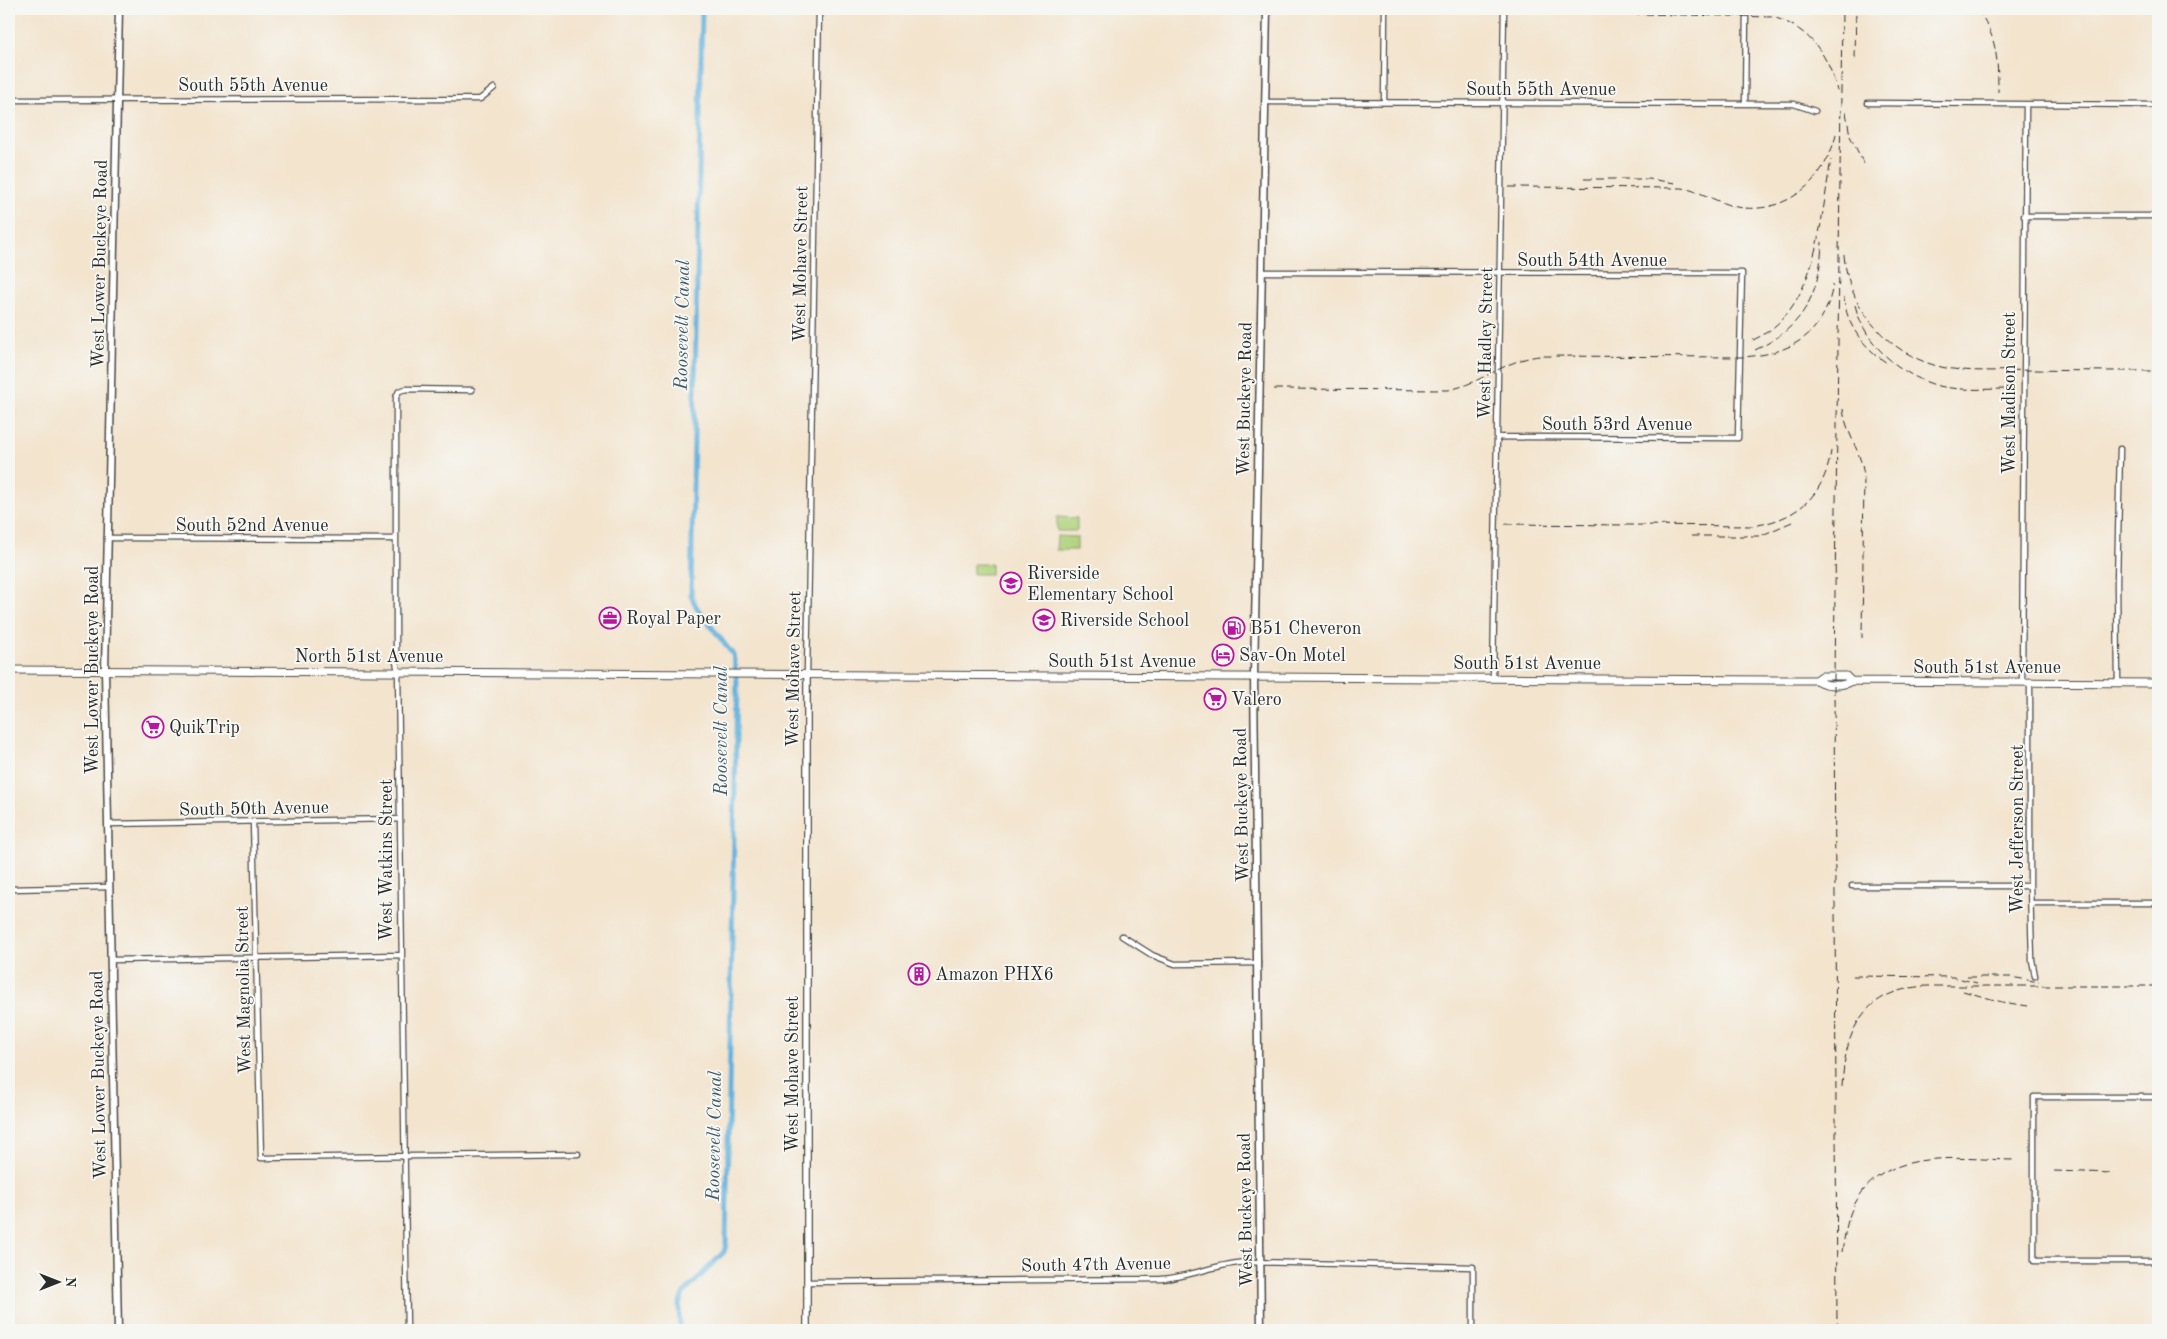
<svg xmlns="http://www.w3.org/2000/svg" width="2167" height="1339" font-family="'Old Standard TT',serif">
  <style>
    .green { fill: #aed179; stroke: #6c7e52 }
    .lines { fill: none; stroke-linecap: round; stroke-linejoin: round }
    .canal { stroke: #63b2dd; stroke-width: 5 }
    .minor-casing { stroke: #494743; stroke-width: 7 }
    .tertiary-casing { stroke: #494743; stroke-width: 8 }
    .secondary-casing { stroke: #494743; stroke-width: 9 }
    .primary-casing { stroke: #494743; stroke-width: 9 }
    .minor { stroke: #fff; stroke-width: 4.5 }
    .tertiary { stroke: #fff; stroke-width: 5.5 }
    .secondary { stroke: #fff; stroke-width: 6 }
    .primary { stroke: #fff; stroke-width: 7 }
    .rail { stroke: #2b2b2b; stroke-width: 1; stroke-dasharray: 8 4; stroke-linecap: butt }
    .labels { text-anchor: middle; stroke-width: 4; stroke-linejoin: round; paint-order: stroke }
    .street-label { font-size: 18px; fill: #2b2b2b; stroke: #f6f6f2 }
    .poi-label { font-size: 18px; fill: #2b2b2b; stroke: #f6f6f2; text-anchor: start }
    .water-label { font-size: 19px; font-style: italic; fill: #3f5a69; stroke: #f6f6f2 }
  </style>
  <rect width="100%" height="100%" fill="#f6f6f2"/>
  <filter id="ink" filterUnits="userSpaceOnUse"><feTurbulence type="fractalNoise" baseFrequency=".02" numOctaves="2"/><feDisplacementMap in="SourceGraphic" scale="10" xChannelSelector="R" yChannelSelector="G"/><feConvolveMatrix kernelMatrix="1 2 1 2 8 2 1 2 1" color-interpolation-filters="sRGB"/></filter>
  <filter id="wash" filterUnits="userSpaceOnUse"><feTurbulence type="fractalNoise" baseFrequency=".0096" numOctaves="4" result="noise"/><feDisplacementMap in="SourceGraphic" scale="20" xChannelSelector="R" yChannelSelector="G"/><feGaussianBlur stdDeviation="1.12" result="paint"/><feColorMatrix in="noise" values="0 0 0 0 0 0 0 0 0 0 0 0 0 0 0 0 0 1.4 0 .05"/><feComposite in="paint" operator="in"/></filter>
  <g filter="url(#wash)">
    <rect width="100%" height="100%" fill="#f3e4ce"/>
    <!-- green -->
    <path class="green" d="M 1057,517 L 1077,518 L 1077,531 L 1057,531 Z
      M 1057,536 L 1077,537 L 1077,550 L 1056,550 Z
      M 973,564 L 991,564 L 991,574 L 973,574 Z"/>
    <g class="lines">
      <!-- canal -->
      <path class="canal" d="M 680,1330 L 679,1305 L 683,1294 L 724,1252 L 726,1245 L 737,683 L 734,656 L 697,608 L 691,596 L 702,9"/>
    </g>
  </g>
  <g filter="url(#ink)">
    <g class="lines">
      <!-- minor casing -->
      <g class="minor-casing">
        <path id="minor" d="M 9,100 L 480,99 L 494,88
          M 1265,102 L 1794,104 L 1815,111
          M 1384,102 L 1385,9
          M 1868,103 L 2158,105
          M 1745,104 L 1746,9
          M 2024,216 L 2158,216
          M 1262,272 L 1742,273 L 1738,438 L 1497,437
          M 107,538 L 396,539
          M 807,674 L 819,9
          M 1493,678 L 1504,9
          M 2022,682 L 2026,105
          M 2030,682 L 2030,886 L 2032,960 L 2035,976
          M 2118,683 L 2117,583 L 2120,449
          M 253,821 L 261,1158 L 578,1154
          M 108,824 L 400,819
          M 1852,886 L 2030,886
          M 9,889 L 109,887
          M 2031,903 L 2158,903
          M 1122,936 L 1152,955 L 1175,964 L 1258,963
          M 111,960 L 401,955
          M 2158,1097 L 2034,1097 L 2034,1261 L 2158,1261
          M 807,1282 L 1161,1279 C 1191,1277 1218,1263 1248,1262 L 1473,1267 L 1473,1330
          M 407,1330 L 398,671 L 396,662 L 396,397 L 399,391 L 406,389 L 472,390"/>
      </g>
      <!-- tertiary casing -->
      <g class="tertiary-casing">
        <path id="tertiary" d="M 807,674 L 807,1330"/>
      </g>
      <!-- secondary casing -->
      <g class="secondary-casing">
        <path id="secondary" d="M 118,1330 L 105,670 L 119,9
          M 1261,1330 L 1254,676 L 1267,9"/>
      </g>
      <!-- primary casing -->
      <g class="primary-casing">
        <path id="primary" d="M 9,670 L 1775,680 L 1816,680 L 1822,676 L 1846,676 L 1851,681
          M 1816,680 C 1824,686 1843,687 1851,681 L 2158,683"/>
      </g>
      <!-- minor -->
      <use href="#minor" class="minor"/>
      <!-- tertiary -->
      <use href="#tertiary" class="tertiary"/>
      <!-- secondary -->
      <use href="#secondary" class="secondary"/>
      <!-- primary -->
      <use href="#primary" class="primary"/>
      <!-- rail -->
      <path class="rail" d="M 1977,9 C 1997,35 1998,60 1998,92
        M 1512,11 L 1773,17 C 1809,28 1829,55 1837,91
        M 1855,58 L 1856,9
        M 1846,112 L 1850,136 L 1864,164
        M 1584,179 L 1649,179 L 1675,183
        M 1509,187 L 1682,188 C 1700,191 1715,201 1732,206 C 1783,218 1826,182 1836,134
        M 1844,255 C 1848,310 1892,358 1946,368 C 1975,373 2007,370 2037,370 C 2077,371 2118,371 2158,371
        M 1844,297 C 1846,325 1863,347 1887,363
        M 1855,305 C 1864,344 1901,376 1939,386 C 1961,391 1986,389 2009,389
        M 1753,340 C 1818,311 1820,220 1831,160
        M 1755,350 C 1804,327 1820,294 1822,242
        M 1274,389 L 1448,390 C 1481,384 1506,359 1540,356 L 1740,357 C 1789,355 1825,336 1833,284
        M 1843,409 C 1846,434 1861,450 1864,476 L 1862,638
        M 1505,524 L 1752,526 C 1796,520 1825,496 1831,451
        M 1691,536 L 1760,536 L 1792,522
        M 1853,976 L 1953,977 L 1977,983
        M 1967,977 L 2011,977 L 2039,982
        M 1963,991 L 2002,1002 L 2028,1006
        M 1842,1087 C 1845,1029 1863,990 1927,986 L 2158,986
        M 2054,1171 L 2114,1173
        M 1842,1252 C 1845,1234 1847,1215 1857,1200 C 1888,1146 1963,1160 2016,1160
        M 1837,1330 L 1834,676 L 1842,9"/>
    </g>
  </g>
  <!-- icons -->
  <defs>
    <g id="school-ring" transform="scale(1.125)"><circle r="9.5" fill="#f6f6f2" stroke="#b5179e" stroke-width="1.5"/><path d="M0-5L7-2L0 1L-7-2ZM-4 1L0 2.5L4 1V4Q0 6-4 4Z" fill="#b5179e"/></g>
    <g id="office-ring" transform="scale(1.125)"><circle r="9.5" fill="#f6f6f2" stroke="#b5179e" stroke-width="1.5"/><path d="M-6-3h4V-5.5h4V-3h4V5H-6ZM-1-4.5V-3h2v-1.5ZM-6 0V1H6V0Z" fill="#b5179e"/></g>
    <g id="fuel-ring" transform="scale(1.125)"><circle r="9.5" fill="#f6f6f2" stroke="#b5179e" stroke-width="1.5"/><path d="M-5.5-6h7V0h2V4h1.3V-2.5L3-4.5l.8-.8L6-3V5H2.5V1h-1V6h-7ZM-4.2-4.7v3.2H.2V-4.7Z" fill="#b5179e"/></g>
    <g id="hotel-ring" transform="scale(1.125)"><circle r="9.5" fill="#f6f6f2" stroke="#b5179e" stroke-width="1.5"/><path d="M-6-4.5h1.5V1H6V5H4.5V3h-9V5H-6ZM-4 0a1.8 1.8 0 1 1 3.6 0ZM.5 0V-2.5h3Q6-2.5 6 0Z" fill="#b5179e"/></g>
    <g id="supermarket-ring" transform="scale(1.125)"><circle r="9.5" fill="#f6f6f2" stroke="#b5179e" stroke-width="1.5"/><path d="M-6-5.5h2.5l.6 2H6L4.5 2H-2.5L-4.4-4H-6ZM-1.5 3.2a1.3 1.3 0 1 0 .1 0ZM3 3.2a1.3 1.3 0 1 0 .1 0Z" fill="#b5179e"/></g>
    <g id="building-ring" transform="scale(1.125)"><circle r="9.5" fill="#f6f6f2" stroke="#b5179e" stroke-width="1.5"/><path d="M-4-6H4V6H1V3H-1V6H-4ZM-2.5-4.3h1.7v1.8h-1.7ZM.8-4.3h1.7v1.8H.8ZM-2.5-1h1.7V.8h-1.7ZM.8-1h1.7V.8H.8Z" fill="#b5179e"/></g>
  </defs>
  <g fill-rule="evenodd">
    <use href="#school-ring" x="1011" y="583"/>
    <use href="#office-ring" x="610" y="618"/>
    <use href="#school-ring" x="1044" y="620"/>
    <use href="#fuel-ring" x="1234" y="628"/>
    <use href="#hotel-ring" x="1223" y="655"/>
    <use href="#supermarket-ring" x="1215" y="699"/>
    <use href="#supermarket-ring" x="153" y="727"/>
    <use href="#building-ring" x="919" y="974"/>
  </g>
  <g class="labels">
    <!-- street labels -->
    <g class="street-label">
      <text x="253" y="91">South 55th Avenue</text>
      <text x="1541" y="95">South 55th Avenue</text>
      <text x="1592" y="266">South 54th Avenue</text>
      <text transform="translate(99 264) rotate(-89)" y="6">West Lower Buckeye Road</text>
      <text transform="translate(800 264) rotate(-89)" y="6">West Mohave Street</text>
      <text transform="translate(1485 343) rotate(-89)" y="6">West Hadley Street</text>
      <text transform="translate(2009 393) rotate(-90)" y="6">West Madison Street</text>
      <text transform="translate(1244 399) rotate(-89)" y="6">West Buckeye Road</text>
      <text x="1617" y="430">South 53rd Avenue</text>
      <text x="252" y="531">South 52nd Avenue</text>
      <text x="369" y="662">North 51st Avenue</text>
      <text x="1122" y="667">South 51st Avenue</text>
      <text x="1527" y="669">South 51st Avenue</text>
      <text x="1987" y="673">South 51st Avenue</text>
      <text transform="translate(793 669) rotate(-89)" y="6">West Mohave Street</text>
      <text transform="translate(92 670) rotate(-90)" y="6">West Lower Buckeye Road</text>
      <text transform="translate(1241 805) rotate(-91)" y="6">West Buckeye Road</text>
      <text transform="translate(254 808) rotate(-1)" y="6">South 50th Avenue</text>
      <text transform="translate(2017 829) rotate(-90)" y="6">West Jefferson Street</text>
      <text transform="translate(386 860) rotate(-90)" y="6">West Watkins Street</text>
      <text transform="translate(243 990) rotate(-91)" y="6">West Magnolia Street</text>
      <text transform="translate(792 1074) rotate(-90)" y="6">West Mohave Street</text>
      <text transform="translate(98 1075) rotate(-91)" y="6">West Lower Buckeye Road</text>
      <text transform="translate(1245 1210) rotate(-91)" y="6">West Buckeye Road</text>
      <text transform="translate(1096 1264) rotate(-1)" y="6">South 47th Avenue</text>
    </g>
    <!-- poi labels -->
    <g class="poi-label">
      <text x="1027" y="579">Riverside<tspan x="1027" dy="21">Elementary School</tspan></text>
      <text x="626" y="624">Royal Paper</text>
      <text x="1060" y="626">Riverside School</text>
      <text x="1250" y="634">B51 Cheveron</text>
      <text x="1239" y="661">Sav-On Motel</text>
      <text x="1231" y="705">Valero</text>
      <text x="169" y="733">QuikTrip</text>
      <text x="935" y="980">Amazon PHX6</text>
    </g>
    <!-- water labels -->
    <g class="water-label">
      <text transform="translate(681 325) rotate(-89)" y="7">Roosevelt Canal</text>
      <text transform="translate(720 731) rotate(-90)" y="7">Roosevelt Canal</text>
      <text transform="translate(713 1136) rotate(-89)" y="7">Roosevelt Canal</text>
    </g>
  </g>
  <!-- margin -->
  <rect width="2167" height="1339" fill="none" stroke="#f6f6f2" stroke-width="30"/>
  <!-- north arrow -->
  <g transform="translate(58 1282) rotate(90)" stroke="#f6f6f2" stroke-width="4" paint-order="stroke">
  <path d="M0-4L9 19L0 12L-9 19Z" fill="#2b2b2b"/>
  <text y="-8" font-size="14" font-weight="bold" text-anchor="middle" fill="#2b2b2b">N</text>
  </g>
</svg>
